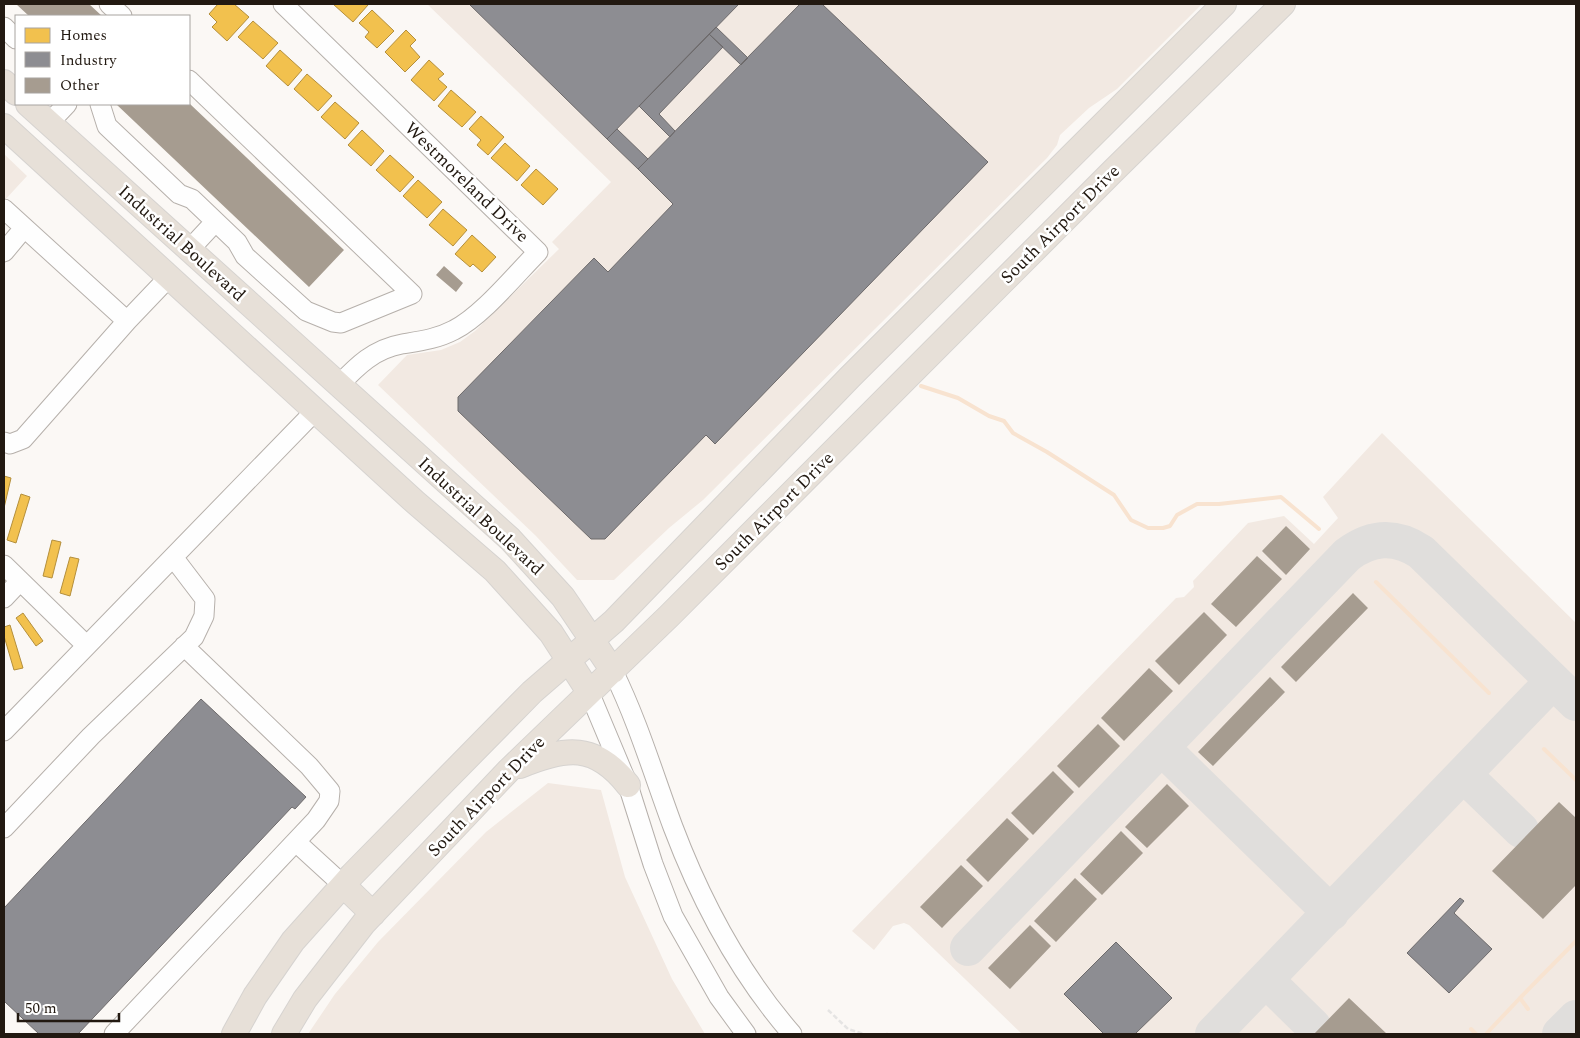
<svg xmlns="http://www.w3.org/2000/svg" width="1580" height="1038" font-family="Spectral,serif">
  <style>
    .built { fill: #f2e9e2 }
    .homes { fill: #f2c14e; stroke: #b48f3c }
    .industry { fill: #8d8d92; stroke: #6d6a6b }
    .lines { fill: none; stroke-linecap: round; stroke-linejoin: round }
    .stream { stroke: #f8e3d0; stroke-width: 4 }
    .taxiway { stroke: #e0dedc; stroke-width: 36 }
    .building { fill: #a69c90 }
    .minor-casing { stroke: #b6b0ab; stroke-width: 21 }
    .major-casing { stroke: #d6d3d0; stroke-width: 26 }
    .path { stroke: #e5e4e3; stroke-width: 2.5; stroke-dasharray: 5 2.5; stroke-linecap: butt }
    .minor { stroke: #fefefe; stroke-width: 19 }
    .major { stroke: #e7e0d8; stroke-width: 24 }
    .labels { text-anchor: middle; stroke-width: 5; stroke-linejoin: round; paint-order: stroke }
    .street-label { font-size: 18px; fill: #221911; stroke: #fff }
  </style>
  <rect width="100%" height="100%" fill="#fbf8f5"/>
  <!-- built -->
  <path class="built" d="M 427,4 L 1202,4 L 1117,89 L 1089,108 L 1060,135 L 1057,145 L 1047,158 L 703,500 L 669,528 L 614,580 L 577,580 L 536,536 L 378,385 L 407,355 L 441,350 L 460,342 L 475,331 L 559,249 L 552,242 L 611,182 Z
    M 4,154 L 27,176 L 4,201 Z
    M 1382,433 L 1576,623 L 1576,1034 L 1022,1034 L 909,925 L 904,923 L 893,926 L 874,950 L 852,931 L 1176,598 L 1184,597 L 1194,587 L 1193,581 L 1248,523 L 1284,516 L 1314,544 L 1338,518 L 1323,497 Z
    M 548,783 L 601,790 L 625,877 L 672,979 L 705,1034 L 308,1034 L 335,994 L 378,942 L 486,832 Z"/>
  <!-- homes -->
  <path class="homes" d="M 218,4 L 234,4 L 249,17 L 227,41 L 212,27 L 217,22 L 209,14 Z
    M 333,4 L 366,4 L 368,5 L 353,22 Z
    M 372,10 L 394,31 L 377,48 L 365,37 L 369,32 L 359,23 Z
    M 253,21 L 278,43 L 263,59 L 238,37 Z
    M 406,30 L 416,40 L 410,46 L 420,57 L 405,72 L 385,52 Z
    M 280,50 L 302,70 L 288,86 L 266,66 Z
    M 429,60 L 444,74 L 438,79 L 447,87 L 434,101 L 411,80 Z
    M 307,74 L 332,96 L 318,111 L 294,89 Z
    M 451,90 L 476,112 L 462,127 L 438,106 Z
    M 335,102 L 359,123 L 345,139 L 321,117 Z
    M 481,116 L 504,137 L 488,155 L 477,145 L 481,140 L 469,129 Z
    M 362,130 L 384,151 L 371,166 L 348,145 Z
    M 505,143 L 530,166 L 517,181 L 491,158 Z
    M 390,155 L 414,177 L 400,192 L 376,170 Z
    M 536,169 L 558,189 L 543,205 L 521,185 Z
    M 418,180 L 442,202 L 427,218 L 403,196 Z
    M 443,209 L 467,230 L 453,246 L 429,225 Z
    M 472,235 L 496,257 L 482,272 L 473,264 L 470,267 L 455,254 Z
    M 4,476 L 11,478 L 4,508 Z
    M 21,494 L 30,497 L 16,543 L 7,540 Z
    M 52,540 L 61,542 L 52,578 L 43,576 Z
    M 70,557 L 79,559 L 70,596 L 60,593 Z
    M 23,613 L 43,641 L 36,646 L 16,618 Z
    M 10,625 L 23,668 L 14,670 L 4,636 L 4,627 Z"/>
  <!-- industry -->
  <path class="industry" d="M 469,4 L 739,4 L 607,139 Z
    M 800,4 L 822,4 L 988,162 L 715,444 L 706,435 L 605,539 L 591,539 L 458,411 L 458,397 L 594,258 L 608,272 L 673,204 L 638,169 Z
    M 716,27 L 748,58 L 741,65 L 709,34 Z
    M 709,34 L 723,47 L 659,114 L 675,131 L 670,137 L 639,106 Z
    M 617,129 L 648,159 L 638,169 L 607,139 Z
    M 201,699 L 306,797 L 295,809 L 292,807 L 78,1034 L 39,1034 L 4,1001 L 4,908 Z
    M 1460,898 L 1464,901 L 1454,913 L 1492,949 L 1449,993 L 1407,953 Z
    M 1116,942 L 1172,998 L 1135,1034 L 1104,1034 L 1064,994 Z"/>
  <g class="lines">
    <!-- stream -->
    <path class="stream" d="M 921,386 L 958,398 L 989,416 L 1004,421 L 1013,433 L 1047,452 L 1114,495 L 1131,520 L 1148,528 L 1163,528 L 1170,526 L 1177,515 L 1197,504 L 1219,504 L 1281,497 L 1319,529
      M 1376,582 L 1489,693
      M 1544,749 L 1576,780
      M 1528,1009 L 1520,998 L 1576,941
      M 1471,1029 L 1476,1034
      M 1486,1034 L 1520,998"/>
    <!-- taxiway -->
    <path class="taxiway" d="M 1162,748 L 1331,913
      M 1464,775 L 1521,830
      M 968,948 L 1347,555 C 1371,537 1395,535 1421,552 L 1576,703
      M 1266,980 L 1313,1026
      M 1213,1034 L 1553,681
      M 1560,1034 L 1576,1018"/>
  </g>
  <!-- building -->
  <path class="building" d="M 16,4 L 89,4 L 102,16 L 29,16 Z
    M 116,104 L 190,104 L 344,250 L 309,287 Z
    M 444,266 L 463,283 L 456,292 L 436,275 Z
    M 1286,526 L 1310,549 L 1286,575 L 1262,551 Z
    M 1257,556 L 1282,579 L 1236,627 L 1211,604 Z
    M 1353,593 L 1368,608 L 1296,682 L 1281,667 Z
    M 1204,612 L 1227,635 L 1179,685 L 1155,661 Z
    M 1149,668 L 1173,691 L 1124,741 L 1101,718 Z
    M 1270,677 L 1285,692 L 1213,766 L 1198,752 Z
    M 1098,724 L 1120,746 L 1079,788 L 1057,766 Z
    M 1053,771 L 1074,792 L 1033,835 L 1011,813 Z
    M 1167,784 L 1189,806 L 1147,848 L 1125,827 Z
    M 1559,802 L 1576,818 L 1576,885 L 1543,919 L 1492,871 Z
    M 1007,818 L 1029,839 L 988,882 L 966,860 Z
    M 1121,831 L 1143,853 L 1102,895 L 1080,874 Z
    M 961,865 L 983,886 L 942,928 L 920,907 Z
    M 1075,878 L 1097,899 L 1056,942 L 1034,921 Z
    M 1030,925 L 1051,946 L 1010,989 L 988,968 Z
    M 1349,998 L 1387,1034 L 1314,1034 Z"/>
  <g class="lines">
    <!-- minor casing -->
    <g class="minor-casing">
      <path id="minor" d="M 109,4 L 122,16
        M 283,4 L 538,252 C 515,275 482,316 454,330 C 437,339 420,341 402,344 C 374,349 357,366 339,385
        M 4,27 L 16,39
        M 100,104 L 107,126 L 179,194 L 192,199 L 237,242 L 245,256 L 306,311 L 333,322 L 341,323 L 412,294 L 189,80
        M 49,123 L 67,104
        M 4,209 L 127,321 L 169,277
        M 189,250 L 215,222
        M 4,252 L 24,228
        M 4,442 L 10,444 L 23,439 L 127,321
        M 4,565 L 86,645
        M 4,598 L 20,581
        M 613,671 C 638,722 653,773 673,827 C 701,901 740,974 792,1034
        M 589,692 L 628,785 L 653,864 L 673,916 L 719,997 L 746,1034
        M 4,731 L 316,410
        M 4,828 L 91,736 L 194,637 L 204,616 L 205,599 L 173,557
        M 296,842 L 343,885
        M 114,1034 L 316,820 L 329,801 L 330,791 L 309,766 L 184,646"/>
    </g>
    <!-- major casing -->
    <g class="major-casing">
      <path id="major" d="M 4,82 L 16,93
        M 28,104 L 510,539 L 563,597 L 613,671
        M 4,126 L 415,502 L 495,571 L 551,633 L 589,692
        M 520,766 C 566,747 595,743 628,785
        M 343,885 L 373,914
        M 234,1034 L 255,996 L 293,941 L 352,875 L 532,692 L 614,621 L 850,377 L 1224,4
        M 284,1034 L 305,999 L 364,923 L 509,770 L 669,616 L 1113,171 L 1283,4"/>
    </g>
    <!-- path -->
    <path class="path" d="M 828,1010 L 848,1029 L 864,1034
      M 886,1034 L 888,1034"/>
    <!-- minor -->
    <use href="#minor" class="minor"/>
    <!-- major -->
    <use href="#major" class="major"/>
  </g>
  <g class="labels">
    <!-- street labels -->
    <g class="street-label">
      <text transform="translate(467 182) rotate(44)" y="6">Westmoreland Drive</text>
      <text transform="translate(1060 224) rotate(-45)" y="6">South Airport Drive</text>
      <text transform="translate(182 243) rotate(42)" y="6">Industrial Boulevard</text>
      <text transform="translate(774 511) rotate(-45)" y="6">South Airport Drive</text>
      <text transform="translate(481 516) rotate(43)" y="6">Industrial Boulevard</text>
      <text transform="translate(486 796) rotate(-46)" y="6">South Airport Drive</text>
    </g>
  </g>
  <!-- border -->
  <rect width="1580" height="1038" fill="none" stroke="#221911" stroke-width="10"/>
  <!-- legend -->
  <rect x="15" y="15" width="175" height="90" fill="#ffffff" stroke="#a7a3a0"/>
  <rect x="25" y="28" width="25" height="15" fill="#f2c14e" stroke="#a7a3a0"/>
  <text x="60" y="40" font-size="15" fill="#221911">Homes</text>
  <rect x="25" y="52" width="25" height="15" fill="#8d8d92" stroke="#a7a3a0"/>
  <text x="60" y="65" font-size="15" fill="#221911">Industry</text>
  <rect x="25" y="78" width="25" height="15" fill="#a69c90" stroke="#a7a3a0"/>
  <text x="60" y="90" font-size="15" fill="#221911">Other</text>
  <!-- scale -->
  <path d="M18 1013v8h101v-8" fill="none" stroke="#221911" stroke-width="2.5"/>
  <text x="25" y="1013" font-size="15" fill="#221911" stroke="#ffffff" stroke-width="4" paint-order="stroke">50 m</text>
</svg>
